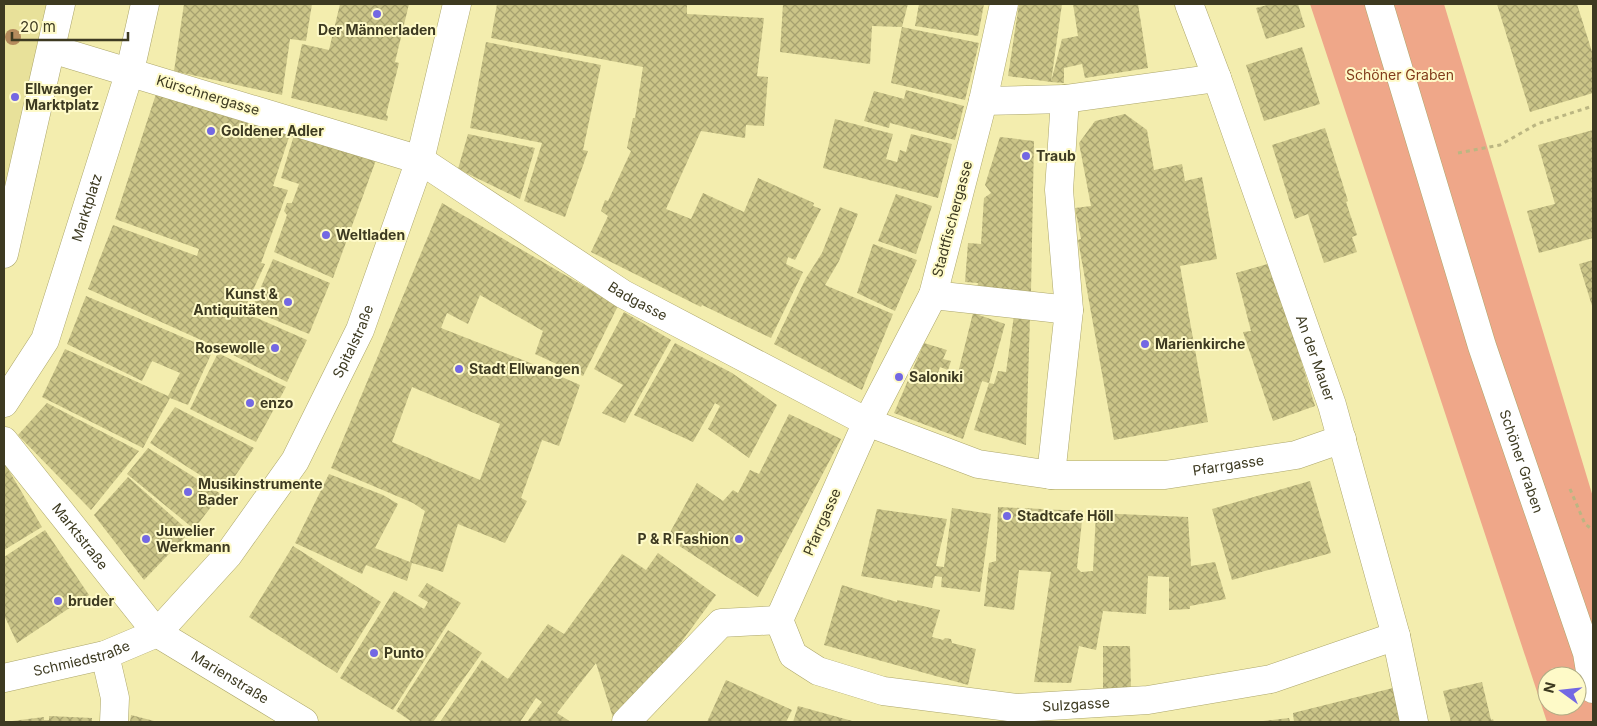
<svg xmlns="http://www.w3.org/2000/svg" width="1597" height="726" font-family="Inter,sans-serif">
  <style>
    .built { fill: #e8e19a }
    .park { fill: #efa789; fill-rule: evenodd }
    .building { fill: url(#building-cross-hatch); fill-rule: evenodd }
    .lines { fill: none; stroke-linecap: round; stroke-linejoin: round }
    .pedestrian-casing { stroke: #aca66a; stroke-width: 29 }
    .minor-casing { stroke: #aca66a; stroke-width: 29 }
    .path { stroke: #bbb682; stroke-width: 3; stroke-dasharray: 4 4; stroke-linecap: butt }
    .pedestrian { stroke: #fff; stroke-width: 28 }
    .minor { stroke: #fff; stroke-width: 28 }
    .tree { fill: #b58b5d }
    .poi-dot { fill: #7368e3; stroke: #fefac8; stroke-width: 2 }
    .labels { text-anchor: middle; stroke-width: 4; stroke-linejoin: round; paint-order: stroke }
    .poi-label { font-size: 14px; font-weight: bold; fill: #3d3a21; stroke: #fefac8; text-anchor: start }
    .park-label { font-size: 14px; fill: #823b1a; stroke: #fefac8 }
    .street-label { font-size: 14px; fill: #3d3a21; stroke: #fefac8 }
  </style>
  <defs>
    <pattern id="building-cross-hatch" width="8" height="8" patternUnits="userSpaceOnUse" patternTransform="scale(1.25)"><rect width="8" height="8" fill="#cbc588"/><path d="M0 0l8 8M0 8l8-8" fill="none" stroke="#a6a16f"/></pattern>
  </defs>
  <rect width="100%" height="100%" fill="#f3edae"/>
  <!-- built -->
  <path class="built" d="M 4,4 L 48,4 L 4,190 Z"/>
  <!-- park -->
  <path class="park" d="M 1310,4 L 1444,4 L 1593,497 L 1593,722 L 1547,722 ZM 1547,676 L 1577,676 L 1577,706 L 1547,706 Z"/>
  <!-- building -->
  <path class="building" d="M 184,4 L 312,4 L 306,41 L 290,39 L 282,95 L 174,71 Z
    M 340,4 L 409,4 L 395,62 L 399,63 L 386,115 L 388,116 L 387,121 L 291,98 L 302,44 L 329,50 Z
    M 497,4 L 687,4 L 687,14 L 764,18 L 757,76 L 768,77 L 764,126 L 746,125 L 745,138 L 701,131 L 666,209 L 691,219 L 703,193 L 744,212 L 758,178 L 814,203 L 813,206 L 821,209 L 795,260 L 788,257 L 786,264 L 803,272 L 771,338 L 702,305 L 701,307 L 591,252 L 608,216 L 601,211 L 605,200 L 608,201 L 631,151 L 627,148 L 633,118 L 635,118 L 643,67 L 491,38 Z
    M 783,4 L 908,4 L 902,27 L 872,26 L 870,64 L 780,52 Z
    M 919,4 L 984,4 L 978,36 L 915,26 Z
    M 1019,4 L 1062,4 L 1051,82 L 1062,39 L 1078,36 L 1073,4 L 1138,4 L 1148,68 L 1085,78 L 1082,64 L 1064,68 L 1064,83 L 1051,82 L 1008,76 Z
    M 1271,4 L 1298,4 L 1305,27 L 1266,39 L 1256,8 Z
    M 1497,4 L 1577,4 L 1593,55 L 1593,93 L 1530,112 Z
    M 902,27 L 979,43 L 965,100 L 891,83 Z
    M 486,42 L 601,65 L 583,150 L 588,151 L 565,217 L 524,201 L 542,143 L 470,128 Z
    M 1302,47 L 1320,104 L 1264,121 L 1246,65 Z
    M 906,90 L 964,106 L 955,140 L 890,123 L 889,128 L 864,121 L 874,91 L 904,99 Z
    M 156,94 L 290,134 L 273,186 L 288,190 L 261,263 L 265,264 L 243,312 L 307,340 L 287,382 L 221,349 L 88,289 L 113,225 L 197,256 L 199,249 L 115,219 Z
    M 1125,114 L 1147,130 L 1154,170 L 1182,164 L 1185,181 L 1202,177 L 1217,259 L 1180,266 L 1208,422 L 1114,440 L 1078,240 L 1081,239 L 1075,208 L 1091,206 L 1079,143 L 1095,121 Z
    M 835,119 L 893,134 L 886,159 L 897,162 L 900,150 L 906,152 L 911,134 L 952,144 L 938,198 L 823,168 Z
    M 1325,128 L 1348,201 L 1346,202 L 1357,235 L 1352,237 L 1357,252 L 1324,263 L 1308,214 L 1295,219 L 1272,145 Z
    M 1593,130 L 1593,238 L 1539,253 L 1527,211 L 1555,204 L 1538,145 Z
    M 468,134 L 535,148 L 520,199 L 458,169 Z
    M 294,135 L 376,160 L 333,278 L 274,252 L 287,215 L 284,211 L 287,203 L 292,203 L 299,184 L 281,178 Z
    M 1000,137 L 1034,141 L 1031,292 L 977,289 L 978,283 L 965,282 L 968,243 L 981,244 L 984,198 L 991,193 L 985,185 Z
    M 896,194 L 932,206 L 916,254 L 878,241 Z
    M 442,203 L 618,306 L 583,376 L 535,354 L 543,331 L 480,295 L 468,324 L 447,313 L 441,328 L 528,362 L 580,385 L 559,446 L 542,440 L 521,498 L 527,501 L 505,543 L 458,524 L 443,572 L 412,563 L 407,581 L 366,565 L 362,574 L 295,543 L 329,474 L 383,495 L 398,504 L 375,548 L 410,562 L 425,511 L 413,503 L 331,468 ZM 412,387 L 500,424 L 480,480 L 392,442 Z
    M 840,207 L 858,214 L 839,261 L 825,285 L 893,314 L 862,390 L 774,344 L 806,278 L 822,253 Z
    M 873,244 L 917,260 L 895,311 L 857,293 Z
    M 273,259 L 330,283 L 309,334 L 251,310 Z
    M 1593,260 L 1593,309 L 1579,264 Z
    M 1271,263 L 1315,406 L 1273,421 L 1243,332 L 1251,331 L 1236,273 Z
    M 86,296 L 213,350 L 188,405 L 170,398 L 143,448 L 42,397 L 65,349 L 168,396 L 180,373 L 152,361 L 142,381 L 67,344 Z
    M 624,312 L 671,340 L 625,423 L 602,413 L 623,385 L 594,369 Z
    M 973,313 L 1005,324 L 989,383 L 994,384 L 998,371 L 1006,372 L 1014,315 L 1030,318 L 1026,445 L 974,430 L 989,383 L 982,381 L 963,439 L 894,413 L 924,343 L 947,350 L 943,359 L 951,361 L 948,370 L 940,367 L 937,376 L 957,382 L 960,378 L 962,374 L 958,373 Z
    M 675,343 L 732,373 L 777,405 L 749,458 L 708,429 L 720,406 L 715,403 L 693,442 L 634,415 Z
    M 218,353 L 286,387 L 256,442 L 190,409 Z
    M 47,403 L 139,451 L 91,510 L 18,435 Z
    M 175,407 L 254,448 L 225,491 L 150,443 Z
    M 789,414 L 841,439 L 758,597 L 667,538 L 697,483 L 723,501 L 733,490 L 738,493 L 750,470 L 759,474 Z
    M 148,448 L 221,494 L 194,529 L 127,474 Z
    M 4,462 L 42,527 L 4,550 Z
    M 128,477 L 190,532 L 144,580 L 94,515 Z
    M 1310,481 L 1331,553 L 1232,580 L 1212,509 Z
    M 998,507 L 1083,511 L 1077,568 L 1081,572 L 1093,571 L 1096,513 L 1188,517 L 1191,566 L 1215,562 L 1226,599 L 1190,606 L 1190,609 L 1169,610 L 1169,577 L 1148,576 L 1146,614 L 1103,611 L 1096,650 L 1079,646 L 1071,683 L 1034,682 L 1051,572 L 1019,570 L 1014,610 L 984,606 L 989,563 L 996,561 Z
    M 952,508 L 991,514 L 980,592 L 941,587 L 942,577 L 935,576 L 932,588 L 861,576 L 877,509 L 947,519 L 936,566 L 944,567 Z
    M 45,530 L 89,595 L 17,643 L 4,615 L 4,557 Z
    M 293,546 L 381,602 L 337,673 L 249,617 Z
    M 658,553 L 716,595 L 648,687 L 613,718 L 596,663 L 557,713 L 571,722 L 527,722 L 542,702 L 536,698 L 520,722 L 440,722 L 482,660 L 508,679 L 548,624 L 564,634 L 622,554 L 646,570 Z
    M 427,583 L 461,603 L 393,710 L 340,678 L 394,591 L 424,609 L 428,602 L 418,596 Z
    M 842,585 L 897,602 L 897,600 L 940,610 L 932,637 L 943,640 L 945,638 L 951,639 L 952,643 L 976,649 L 968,685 L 824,645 Z
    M 448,630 L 482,653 L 433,722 L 412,722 L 396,711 Z
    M 1103,646 L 1130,646 L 1131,692 L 1103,692 Z
    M 726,680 L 792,710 L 786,722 L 707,722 Z
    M 1482,682 L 1491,720 L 1493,719 L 1494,722 L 1451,722 L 1443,691 Z
    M 1393,688 L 1401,722 L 1294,722 L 1293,713 Z
    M 798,706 L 856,722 L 793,722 Z
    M 131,715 L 158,722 L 130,722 Z
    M 49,716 L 92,718 L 92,722 L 4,722 L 44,717 L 44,720 L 49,720 Z
    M 1289,718 L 1290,722 L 1263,722 L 1263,721 Z"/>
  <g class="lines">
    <!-- pedestrian casing -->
    <g class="pedestrian-casing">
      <g id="pedestrian">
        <path id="s1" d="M 4,403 L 45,340 L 130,71 L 145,4"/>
        <path id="s2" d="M 4,441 L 157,633 L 304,722"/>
        <path d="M 105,655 L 115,698 L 114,722"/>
        <path id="s3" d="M 4,678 L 105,655 L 157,633 L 228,555 L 295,461 L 360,330 L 420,160 L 52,49"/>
        <path d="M 626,722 L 721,623 L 779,620"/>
      </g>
    </g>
    <!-- minor casing -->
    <g class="minor-casing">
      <g id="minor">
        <path id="s4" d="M 457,4 L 420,160 L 623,294 L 867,422 L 978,464 L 1051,475 L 1069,310 L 1059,190 L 1065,99"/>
        <path id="s5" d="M 1004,4 L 983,101 L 933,295 L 867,422 L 779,620 L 793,655 L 818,671 L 883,691 L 1017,708 L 1148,700 L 1271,679 L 1396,636"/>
        <path id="s6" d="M 1189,4 L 1217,78 L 1332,405 L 1396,636 L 1414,722"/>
        <path id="s7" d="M 1379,4 L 1482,346 L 1587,653 L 1593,689"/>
        <path d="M 983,101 L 1065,99 L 1217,78"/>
        <path d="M 4,254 L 61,4"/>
        <path d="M 933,295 L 1069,310"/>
        <path id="s8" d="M 1051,475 L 1165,475 L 1296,455 L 1342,439"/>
      </g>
    </g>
    <!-- path -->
    <path class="path" d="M 1458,153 L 1500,145 L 1537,124 L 1593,106
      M 1570,489 L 1585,524 L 1593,530"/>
    <!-- pedestrian -->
    <use href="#pedestrian" class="pedestrian"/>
    <!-- minor -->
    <use href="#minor" class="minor"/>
  </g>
  <!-- trees -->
  <circle class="tree" cx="13" cy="37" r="8"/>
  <!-- markers -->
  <g class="poi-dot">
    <circle cx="377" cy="14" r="5"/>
    <circle cx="15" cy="97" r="5"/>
    <circle cx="211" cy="131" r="5"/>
    <circle cx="1026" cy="156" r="5"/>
    <circle cx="326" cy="235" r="5"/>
    <circle cx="288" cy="302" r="5"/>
    <circle cx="1145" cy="344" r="5"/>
    <circle cx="275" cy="348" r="5"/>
    <circle cx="459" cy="369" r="5"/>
    <circle cx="899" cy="377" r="5"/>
    <circle cx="250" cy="403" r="5"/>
    <circle cx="188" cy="492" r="5"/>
    <circle cx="1007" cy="516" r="5"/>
    <circle cx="146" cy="539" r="5"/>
    <circle cx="739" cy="539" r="5"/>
    <circle cx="58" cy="601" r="5"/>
    <circle cx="374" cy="653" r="5"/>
  </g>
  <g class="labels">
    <!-- poi labels -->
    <g class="poi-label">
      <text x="377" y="35" text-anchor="middle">Der Männerladen</text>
      <text x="25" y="94">Ellwanger<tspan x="25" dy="16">Marktplatz</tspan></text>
      <text x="221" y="136">Goldener Adler</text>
      <text x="1036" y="161">Traub</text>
      <text x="336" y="240">Weltladen</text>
      <text x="278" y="299" text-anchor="end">Kunst &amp;<tspan x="278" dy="16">Antiquitäten</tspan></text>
      <text x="1155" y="349">Marienkirche</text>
      <text x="265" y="353" text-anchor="end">Rosewolle</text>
      <text x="469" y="374">Stadt Ellwangen</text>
      <text x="909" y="382">Saloniki</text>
      <text x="260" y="408">enzo</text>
      <text x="198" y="489">Musikinstrumente<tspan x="198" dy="16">Bader</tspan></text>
      <text x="1017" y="521">Stadtcafe Höll</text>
      <text x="156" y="536">Juwelier<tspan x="156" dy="16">Werkmann</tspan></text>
      <text x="729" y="544" text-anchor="end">P &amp; R Fashion</text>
      <text x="68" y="606">bruder</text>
      <text x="384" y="658">Punto</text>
    </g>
    <!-- park labels -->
    <g class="park-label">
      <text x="1400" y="80">Schöner Graben</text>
    </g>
    <!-- street labels -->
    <g class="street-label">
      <text transform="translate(208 95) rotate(17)" y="5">Kürschnergasse</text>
      <text dy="5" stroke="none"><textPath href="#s1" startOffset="214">Marktplatz</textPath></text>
      <text transform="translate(952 219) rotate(-75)" y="5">Stadtfischergasse</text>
      <text dy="5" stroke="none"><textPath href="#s4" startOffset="420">Badgasse</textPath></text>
      <text dy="5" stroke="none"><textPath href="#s3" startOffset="514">Spitalstraße</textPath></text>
      <text dy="5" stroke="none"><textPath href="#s6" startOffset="376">An der Mauer</textPath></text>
      <text dy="5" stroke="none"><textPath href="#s7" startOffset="479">Schöner Graben</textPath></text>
      <text dy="5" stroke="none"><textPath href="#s8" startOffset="178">Pfarrgasse</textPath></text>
      <text transform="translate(822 522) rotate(-66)" y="5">Pfarrgasse</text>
      <text dy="5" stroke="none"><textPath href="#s2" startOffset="122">Marktstraße</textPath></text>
      <text dy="5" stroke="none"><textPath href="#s3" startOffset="80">Schmiedstraße</textPath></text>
      <text dy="5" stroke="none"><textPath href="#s2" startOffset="331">Marienstraße</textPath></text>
      <text dy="5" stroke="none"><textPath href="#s5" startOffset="989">Sulzgasse</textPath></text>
    </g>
  </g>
  <!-- border -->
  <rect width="1597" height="726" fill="none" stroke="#3d3a21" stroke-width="10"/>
  <!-- north arrow -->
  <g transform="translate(1562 691) rotate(285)"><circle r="24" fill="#fefac8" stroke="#b1ad85"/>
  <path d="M0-4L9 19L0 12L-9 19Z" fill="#7368e3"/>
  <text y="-8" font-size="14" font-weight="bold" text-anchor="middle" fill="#3d3a21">N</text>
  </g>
  <!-- scale -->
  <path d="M12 32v8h116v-8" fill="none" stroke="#3d3a21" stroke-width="2.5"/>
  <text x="20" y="32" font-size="15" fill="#3d3a21" stroke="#fefac8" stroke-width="4" paint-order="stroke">20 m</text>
</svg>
